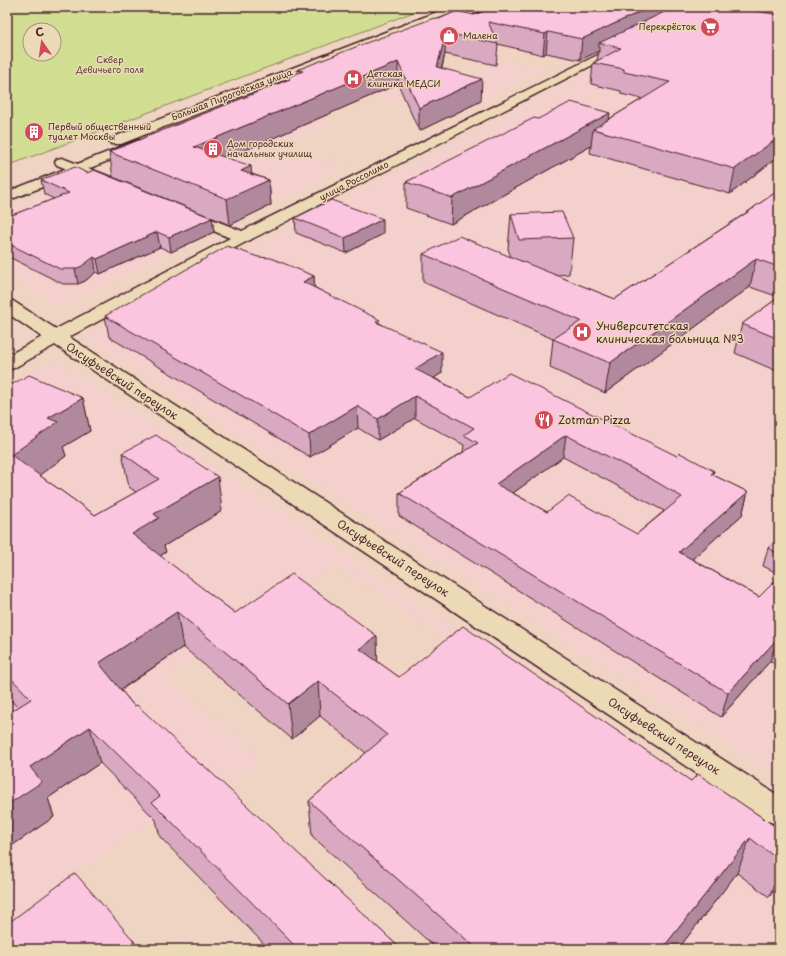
<svg xmlns="http://www.w3.org/2000/svg" width="786" height="956" font-family="'Playpen Sans',sans-serif">
  <style>
    .built { fill: #f3d0cb }
    .green { fill: #d1dd91; stroke: #8e7e5e; fill-rule: evenodd }
    .lines { fill: none; stroke-linecap: round; stroke-linejoin: round }
    .street-casing { stroke: #4a1f2b; stroke-width: 3 }
    .secondary-casing { stroke: #4a1f2b; stroke-width: 3 }
    .street { fill: #ecdab7; fill-rule: evenodd }
    .secondary { fill: #ecdab7; fill-rule: evenodd }
    .wall { fill: #d8a9c0; stroke: #4a1f2b; fill-rule: evenodd }
    .shaded-wall { fill: #b08a9c; stroke: #4a1f2b }
    .building { fill: #fbc5df; stroke: #4a1f2b; fill-rule: evenodd }
    .labels { text-anchor: middle; stroke-width: 3; stroke-linejoin: round; paint-order: stroke }
    .far-poi-label { font-size: 9px; fill: #4a1f2b; stroke: #ecdab7; text-anchor: start }
    .far-park-label { font-size: 9px; fill: #5e3c3a; stroke: #ecdab7 }
    .far-street-label { font-size: 9px; fill: #4a1f2b; stroke: #ecdab7 }
    .poi-label { font-size: 11px; fill: #4a1f2b; stroke: #ecdab7; text-anchor: start }
    .street-label { font-size: 11px; fill: #4a1f2b; stroke: #ecdab7 }
  </style>
  <rect width="100%" height="100%" fill="#f0d4c3"/>
  <filter id="ink" filterUnits="userSpaceOnUse"><feTurbulence type="fractalNoise" baseFrequency=".025" numOctaves="2"/><feDisplacementMap in="SourceGraphic" scale="8" xChannelSelector="R" yChannelSelector="G"/><feConvolveMatrix kernelMatrix="1 2 1 2 8 2 1 2 1" color-interpolation-filters="sRGB"/></filter>
  <g filter="url(#ink)">
    <!-- built -->
    <path class="built" d="M 676,26 L 779,35 L 779,778 L 86,339 L 91,331 L 145,303 Z
      M 504,60 L 544,70 L 446,118 L 368,96 L 415,76 L 451,85 Z
      M 269,102 L 334,122 L 282,145 L 347,166 L 237,221 L 107,169 Z
      M 77,181 L 204,237 L 71,303 L 56,305 L 7,275 L 7,209 Z
      M 49,362 L 61,363 L 779,844 L 779,949 L 689,949 L 580,865 L 653,785 L 335,564 L 169,677 L 261,759 L 209,799 L 131,833 L 7,924 L 7,384 L 40,365 Z"/>
    <!-- green -->
    <path class="green" d="M 7,7 L 427,7 L 7,166 ZM 30,30 L 54,30 L 54,54 L 30,54 Z"/>
    <g class="lines">
      <!-- street casing -->
      <g class="street-casing">
        <path id="street" d="M 624,42 L 630,45 L 628,47 L 242,244 L 69,337 L 779,796 L 779,825 L 768,821 L 55,345 L 14,368 L 7,370 L 7,356 L 42,337 L 7,313 L 7,300 L 13,301 L 56,329 L 230,238 L 181,217 L 178,214 L 181,211 L 186,209 L 191,211 L 242,231 Z
          M 62,158 L 121,181 L 123,184 L 121,187 L 116,188 L 111,187 L 57,165 L 55,162 L 57,159 Z"/>
      </g>
      <!-- secondary casing -->
      <g class="secondary-casing">
        <path id="secondary" d="M 450,7 L 455,10 L 454,12 L 121,144 L 111,144 L 109,141 L 111,138 Z
          M 472,7 L 486,7 L 485,9 L 442,26 L 438,27 L 433,24 L 434,22 Z
          M 138,140 L 143,141 L 145,144 L 143,147 L 7,201 L 7,192 Z"/>
      </g>
      <!-- street -->
      <use href="#street" class="street"/>
      <!-- secondary -->
      <use href="#secondary" class="secondary"/>
    </g>
    <!-- wall -->
    <path class="wall" d="M 494,7 L 672,7 L 671,9 L 675,7 L 779,7 L 779,156 L 730,194 L 590,153 L 591,146 L 451,224 L 406,208 L 406,182 L 538,119 L 609,119 L 642,99 L 621,94 L 621,91 L 591,84 L 593,63 L 597,60 L 599,51 L 580,60 L 546,53 L 543,55 L 498,44 L 496,65 L 445,54 L 442,68 L 481,101 L 419,131 L 398,84 L 227,158 L 252,174 L 269,180 L 271,205 L 230,225 L 113,177 L 109,152 L 286,81 L 286,78 L 297,74 L 297,70 L 439,19 L 474,15 Z
      M 87,173 L 212,218 L 214,232 L 171,252 L 160,247 L 100,274 L 96,272 L 85,281 L 78,284 L 63,284 L 7,256 L 7,217 L 54,199 L 44,194 L 41,180 Z
      M 779,190 L 779,372 L 735,353 L 742,324 L 779,297 L 750,287 L 605,393 L 550,368 L 553,339 L 423,282 L 423,254 L 511,257 L 508,249 L 511,214 L 573,238 L 569,274 L 555,275 L 615,299 L 752,209 L 753,208 Z
      M 295,218 L 383,234 L 346,253 L 296,233 Z
      M 258,257 L 314,276 L 314,287 L 380,323 L 442,373 L 434,378 L 470,397 L 677,456 L 714,471 L 713,475 L 748,492 L 742,515 L 692,559 L 759,597 L 779,577 L 779,666 L 770,661 L 721,717 L 399,516 L 399,493 L 463,452 L 464,445 L 415,418 L 378,440 L 358,428 L 310,457 L 109,337 L 105,316 ZM 563,457 L 644,500 L 664,511 L 637,534 L 547,512 L 513,493 Z
      M 7,387 L 83,398 L 90,431 L 63,447 L 66,456 L 39,475 L 95,515 L 136,492 L 129,487 L 122,453 L 222,511 L 164,546 L 166,552 L 160,556 L 235,613 L 378,662 L 399,677 L 691,781 L 779,829 L 779,883 L 769,897 L 737,873 L 678,949 L 437,949 L 312,836 L 309,801 L 366,753 L 320,716 L 292,739 L 183,647 L 121,690 L 134,706 L 201,765 L 401,949 L 269,949 L 160,837 L 156,820 L 100,763 L 48,798 L 54,817 L 7,849 L 17,707 L 7,696 Z
      M 779,538 L 779,574 L 763,566 L 768,548 Z"/>
    <!-- shaded-wall -->
    <path class="shaded-wall" d="M 650,7 L 672,7 L 670,15 L 599,43 L 599,51 L 580,60 L 582,39 Z
      M 548,32 L 546,53 L 543,55 L 545,34 Z
      M 446,33 L 445,54 L 436,89 L 437,67 Z
      M 398,62 L 398,84 L 197,171 L 194,147 Z
      M 482,79 L 481,101 L 419,131 L 419,108 Z
      M 610,113 L 607,133 L 593,129 L 591,146 L 451,224 L 452,198 Z
      M 779,137 L 779,156 L 730,194 L 735,169 Z
      M 251,166 L 253,187 L 269,180 L 271,205 L 230,225 L 227,199 L 241,171 Z
      M 212,218 L 214,232 L 171,252 L 169,237 Z
      M 383,219 L 383,234 L 346,253 L 345,238 Z
      M 157,232 L 160,247 L 100,274 L 97,259 Z
      M 94,257 L 96,272 L 85,281 L 78,284 L 75,269 Z
      M 756,259 L 750,287 L 605,393 L 610,363 Z
      M 314,276 L 315,296 L 303,282 Z
      M 442,352 L 442,373 L 415,390 L 415,369 Z
      M 415,396 L 415,418 L 378,440 L 378,419 Z
      M 83,398 L 90,431 L 63,447 L 66,456 L 20,489 L 11,455 L 48,418 Z
      M 357,406 L 358,428 L 310,457 L 309,435 Z
      M 566,435 L 563,457 L 495,506 L 496,484 Z
      M 218,477 L 222,511 L 164,546 L 166,552 L 139,569 L 132,534 L 154,514 Z
      M 748,492 L 742,515 L 674,575 L 679,552 Z
      M 177,612 L 183,647 L 108,698 L 99,663 Z
      M 377,636 L 378,671 L 360,649 Z
      M 778,638 L 770,661 L 721,717 L 728,693 Z
      M 318,681 L 320,716 L 292,739 L 288,704 Z
      M 90,727 L 100,763 L 48,798 L 54,817 L 7,849 L 7,805 L 30,767 Z
      M 750,838 L 737,873 L 678,949 L 662,949 Z
      M 779,872 L 779,883 L 769,897 Z
      M 134,941 L 136,949 L 124,949 Z"/>
    <!-- building -->
    <path class="building" d="M 494,7 L 650,7 L 582,39 L 548,32 L 545,34 L 488,22 L 498,44 L 446,33 L 437,67 L 482,79 L 419,108 L 398,62 L 194,147 L 251,166 L 241,171 L 269,180 L 227,199 L 109,152 L 290,79 L 286,78 L 303,71 L 297,70 L 366,43 L 434,18 L 439,19 L 457,11 L 474,15 Z
      M 675,7 L 735,7 L 779,15 L 779,137 L 735,169 L 593,129 L 670,82 L 624,72 L 624,69 L 593,63 L 621,48 L 599,43 Z
      M 571,102 L 610,113 L 452,198 L 406,182 L 534,118 L 538,119 Z
      M 75,167 L 87,173 L 94,170 L 212,218 L 169,237 L 157,232 L 97,259 L 94,257 L 82,266 L 75,269 L 60,269 L 7,243 L 7,217 L 69,193 L 41,180 Z
      M 779,190 L 779,267 L 756,259 L 610,363 L 553,339 L 581,321 L 423,254 L 459,236 L 615,299 L 754,208 L 753,208 Z
      M 331,200 L 383,219 L 345,238 L 295,218 Z
      M 562,212 L 573,238 L 519,240 L 511,214 Z
      M 227,246 L 258,257 L 271,258 L 314,276 L 303,282 L 380,320 L 376,322 L 442,352 L 415,369 L 470,397 L 509,373 L 677,456 L 680,453 L 714,471 L 711,474 L 748,492 L 679,552 L 759,597 L 779,577 L 779,638 L 778,638 L 728,693 L 399,493 L 478,443 L 464,435 L 474,428 L 415,396 L 378,419 L 357,406 L 309,435 L 105,316 ZM 566,435 L 648,477 L 682,497 L 637,534 L 568,496 L 547,512 L 496,484 Z
      M 779,297 L 779,339 L 742,324 Z
      M 29,375 L 83,398 L 48,418 L 58,422 L 11,455 L 95,515 L 159,479 L 122,453 L 156,435 L 218,477 L 154,514 L 159,518 L 132,534 L 235,613 L 292,574 L 377,636 L 360,649 L 399,677 L 463,626 L 691,781 L 698,774 L 779,829 L 779,860 L 750,838 L 662,949 L 477,949 L 309,801 L 387,735 L 318,681 L 288,704 L 177,612 L 99,663 L 134,706 L 137,705 L 201,765 L 202,764 L 401,949 L 298,949 L 152,802 L 160,796 L 90,727 L 30,767 L 42,782 L 7,805 L 7,714 L 31,699 L 7,674 L 7,387 Z
      M 779,538 L 779,554 L 768,548 Z
      M 75,873 L 134,941 L 124,949 L 7,949 L 7,924 Z
      M 779,943 L 779,949 L 775,949 Z"/>
  </g>
  <!-- icons -->
  <defs>
    <g id="supermarket-disc" transform="scale(1)"><circle r="9.5" fill="#d1495b" stroke="#ecdab7"/><path d="M-6-5.5h2.5l.6 2H6L4.5 2H-2.5L-4.4-4H-6ZM-1.5 3.2a1.3 1.3 0 1 0 .1 0ZM3 3.2a1.3 1.3 0 1 0 .1 0Z" fill="#fff"/></g>
    <g id="shop-disc" transform="scale(1)"><circle r="9.5" fill="#d1495b" stroke="#ecdab7"/><path d="M-5-2.5h2.3a2.7 3.5 0 0 1 5.4 0H5L5.5 6h-11ZM-1.5-2.5h3a1.5 2.3 0 0 0-3 0Z" fill="#fff"/></g>
    <g id="hospital-disc" transform="scale(1)"><circle r="9.5" fill="#d1495b" stroke="#ecdab7"/><path d="M-5-5h3v3.5h4V-5h3V5h-3V1.5h-4V5h-3Z" fill="#fff"/></g>
    <g id="building-disc" transform="scale(1)"><circle r="9.5" fill="#d1495b" stroke="#ecdab7"/><path d="M-4-6H4V6H1V3H-1V6H-4ZM-2.5-4.3h1.7v1.8h-1.7ZM.8-4.3h1.7v1.8H.8ZM-2.5-1h1.7V.8h-1.7ZM.8-1h1.7V.8H.8Z" fill="#fff"/></g>
    <g id="restaurant-disc" transform="scale(1)"><circle r="9.5" fill="#d1495b" stroke="#ecdab7"/><path d="M-5-6h1v4h1v-4h1v4h1v-4h1v5L-1.5 .5V6h-2V.5L-5-1ZM5-6V6H3V1.5H1.5Q1.5-4 5-6Z" fill="#fff"/></g>
  </defs>
  <g fill-rule="evenodd">
    <use href="#supermarket-disc" x="710" y="27"/>
    <use href="#shop-disc" x="449" y="36"/>
    <use href="#hospital-disc" x="353" y="79"/>
    <use href="#building-disc" x="34" y="132"/>
    <use href="#building-disc" x="213" y="149"/>
    <use href="#hospital-disc" x="582" y="332"/>
    <use href="#restaurant-disc" x="544" y="420"/>
  </g>
  <g class="labels">
    <!-- far-poi labels -->
    <g class="far-poi-label">
      <text x="696" y="30" text-anchor="end">Перекрёсток</text>
      <text x="463" y="39">Малена</text>
      <text x="367" y="77">Детская<tspan x="367" dy="10">клиника МЕДСИ</tspan></text>
      <text x="48" y="130">Первый общественный<tspan x="48" dy="10">туалет Москвы</tspan></text>
      <text x="227" y="147">Дом городских<tspan x="227" dy="10">начальных училищ</tspan></text>
    </g>
    <!-- far-park labels -->
    <g class="far-park-label">
      <text x="110" y="63">Сквер<tspan x="110" dy="10">Девичьего поля</tspan></text>
    </g>
    <!-- far-street labels -->
    <g class="far-street-label">
      <text transform="translate(232 95) rotate(-21)" y="3">Большая Пироговская улица</text>
      <text transform="translate(354 181) rotate(-27)" y="3">улица Россолимо</text>
    </g>
    <!-- poi labels -->
    <g class="poi-label">
      <text x="596" y="330">Университетская<tspan x="596" dy="13">клиническая больница №3</tspan></text>
      <text x="558" y="424">Zotman Pizza</text>
    </g>
    <!-- street labels -->
    <g class="street-label">
      <text transform="translate(122 381) rotate(33)" y="4">Олсуфьевский переулок</text>
      <text transform="translate(393 558) rotate(33)" y="4">Олсуфьевский переулок</text>
      <text transform="translate(664 736) rotate(33)" y="4">Олсуфьевский переулок</text>
    </g>
  </g>
  <!-- margin -->
  <rect width="786" height="956" fill="none" stroke="#ecdab7" stroke-width="24"/>
  <rect x="12" y="12" width="762" height="932" fill="none" stroke="#4a1f2b" stroke-width="1.5" filter="url(#ink)"/>
  <!-- north arrow -->
  <g transform="translate(42 42) rotate(347)"><circle r="19" fill="#ecdab7" stroke="#ab8f7f"/>
  <path d="M0-3L7 15L0 10L-7 15Z" fill="#d1495b"/>
  <text y="-6" font-size="11" font-weight="bold" text-anchor="middle" fill="#4a1f2b">С</text>
  </g>
</svg>
